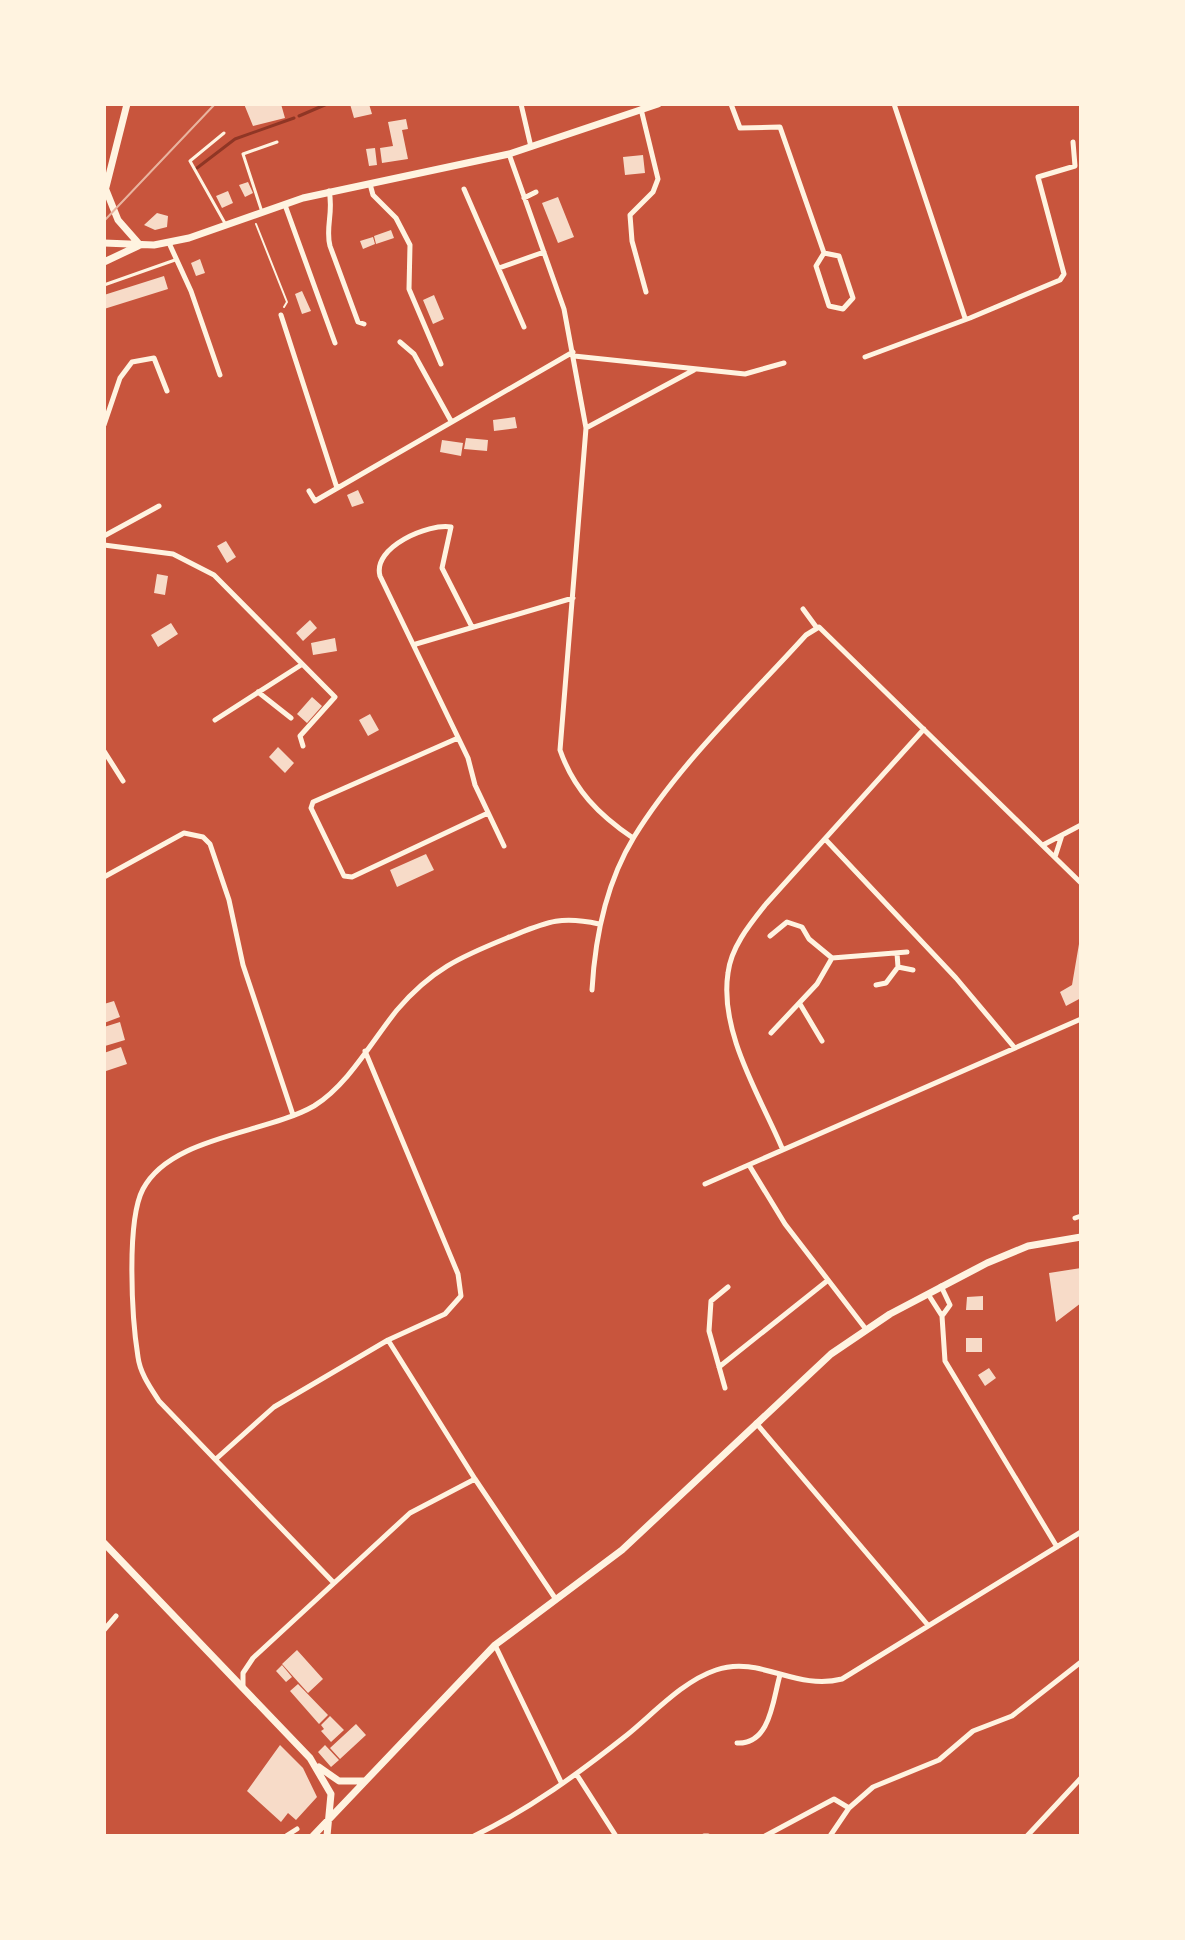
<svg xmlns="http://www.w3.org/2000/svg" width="1185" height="1940" font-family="'PT Sans',sans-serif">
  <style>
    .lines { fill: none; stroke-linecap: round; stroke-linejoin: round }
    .stream { stroke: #8f3625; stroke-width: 3 }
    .building { fill: #f7dbc8 }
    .path { stroke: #fff3e0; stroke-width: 2 }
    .service { stroke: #fff3e0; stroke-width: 3 }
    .minor { stroke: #fff3e0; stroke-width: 5 }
    .secondary { stroke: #fff3e0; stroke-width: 7 }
    .tram { stroke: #e9b49f; stroke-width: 2 }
  </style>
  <rect width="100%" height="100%" fill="#c8553d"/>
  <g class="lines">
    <!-- stream -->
    <path class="stream" d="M 299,116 L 327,104
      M 197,168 L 235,139 L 294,118"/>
  </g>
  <!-- building -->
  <path class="building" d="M 244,104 L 281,104 L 285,118 L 253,126 Z
    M 350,104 L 369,104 L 372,114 L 354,118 Z
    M 406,119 L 408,129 L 402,130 L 408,159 L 382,163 L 380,148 L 393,146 L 388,122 Z
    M 375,148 L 377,165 L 369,166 L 366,149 Z
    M 643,155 L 645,173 L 625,175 L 623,157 Z
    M 248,182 L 253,193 L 245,197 L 239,185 Z
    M 228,191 L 233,203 L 222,208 L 216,196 Z
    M 558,197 L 574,237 L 558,243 L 542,203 Z
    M 157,213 L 168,216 L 167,227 L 155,230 L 144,225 Z
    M 391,230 L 394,238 L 376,244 L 374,236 Z
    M 373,237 L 375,244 L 363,249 L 360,241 Z
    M 200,259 L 205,273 L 196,276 L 191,263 Z
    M 164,276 L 168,289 L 104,309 L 104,295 Z
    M 302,291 L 311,311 L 302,314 L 295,294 Z
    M 434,295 L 444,319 L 433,324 L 423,300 Z
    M 515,417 L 517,428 L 494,431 L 493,420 Z
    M 466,438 L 488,440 L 487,451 L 464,449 Z
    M 442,440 L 463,443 L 461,456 L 440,452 Z
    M 358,490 L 364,503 L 352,507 L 347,495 Z
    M 226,541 L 236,557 L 227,563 L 217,546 Z
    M 157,574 L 168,576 L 165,595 L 154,593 Z
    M 310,620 L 317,628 L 303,641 L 296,633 Z
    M 171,623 L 178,634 L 158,647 L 151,635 Z
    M 335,638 L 337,651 L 313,655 L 311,643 Z
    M 312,697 L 322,706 L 307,723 L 297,714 Z
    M 370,714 L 379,730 L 368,736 L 359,720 Z
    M 278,747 L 294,763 L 285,773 L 269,757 Z
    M 426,854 L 434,870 L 397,887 L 390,870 Z
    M 1079,944 L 1081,998 L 1066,1006 L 1060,992 L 1072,985 Z
    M 114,1001 L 120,1017 L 104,1023 L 104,1004 Z
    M 120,1022 L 125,1040 L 105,1046 L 104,1027 Z
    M 121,1047 L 127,1064 L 106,1071 L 104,1053 Z
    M 1081,1268 L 1081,1303 L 1056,1322 L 1049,1273 Z
    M 983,1296 L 983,1310 L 966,1310 L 967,1297 Z
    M 966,1338 L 982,1338 L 982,1352 L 966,1352 Z
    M 989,1368 L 996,1378 L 985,1386 L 978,1375 Z
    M 297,1650 L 323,1679 L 308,1693 L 282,1664 Z
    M 282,1665 L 292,1677 L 286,1682 L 276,1671 Z
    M 298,1684 L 328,1715 L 319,1724 L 290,1691 Z
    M 330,1716 L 344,1730 L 331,1742 L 321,1731 L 324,1729 L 321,1725 Z
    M 356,1724 L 366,1735 L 340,1759 L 330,1748 Z
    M 280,1745 L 303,1768 L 317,1797 L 296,1820 L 288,1813 L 281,1822 L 247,1791 Z
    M 325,1745 L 339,1760 L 331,1767 L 318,1752 Z"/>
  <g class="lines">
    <!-- path -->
    <path class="path" d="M 256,224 L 287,302 L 284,307"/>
    <!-- service -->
    <path class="service" d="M 224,133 L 190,161 L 226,225
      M 262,212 L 243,154 L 277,142
      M 104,285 L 175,260"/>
    <!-- minor -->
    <path class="minor" d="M 521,104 L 531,147
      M 731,104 L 740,128 L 780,127 L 824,253 L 839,256 L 853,298 L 843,309 L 829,306 L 816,266 L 824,253
      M 894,104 L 965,318
      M 641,109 L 658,179 L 653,192 L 630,215 L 632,241 L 646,292
      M 509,154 L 564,309 L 586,428 L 560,750 C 574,790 599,815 633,838
      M 370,184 L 373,195 L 396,218 L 410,245 L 409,289 L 441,364
      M 464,189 L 524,327
      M 329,191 C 334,211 325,228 330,246 L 358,322 L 364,324
      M 524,198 L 536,192
      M 285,205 L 335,343
      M 169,243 L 191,291 L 220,375
      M 499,268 L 544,252
      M 281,315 L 337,488
      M 400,342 L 414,354 L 451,421
      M 574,356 L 745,374 L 784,363
      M 865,357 L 970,318 L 1060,280 L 1064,274 L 1038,177 L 1075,166 L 1073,142
      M 104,425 L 120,378 L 132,362 L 154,358 L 167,391
      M 586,428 L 694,370
      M 309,491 L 315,501 L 573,352
      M 104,536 L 159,506
      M 104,545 L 173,554 L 214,575 L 335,697 L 300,736 L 303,746
      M 803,609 L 817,628
      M 472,627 L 442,568 L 451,527 C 429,523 372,547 380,576 L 468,758 L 475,785 L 504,846
      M 416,644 L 573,598
      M 258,692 L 291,718
      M 215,720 L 301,665
      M 458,738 L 313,802 L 311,808 L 344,876 L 352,877 L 488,813
      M 104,751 L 123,781
      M 826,840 L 956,978 L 1014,1047
      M 1043,845 L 1081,825
      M 1055,857 L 1062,835
      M 104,877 L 184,833 L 203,837 L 210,844 L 229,900 L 243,965 L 293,1115
      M 770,936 L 787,922 L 802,927 L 809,939 L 832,958
      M 897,953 L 898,967 L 913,970
      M 876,985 L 886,983 L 898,967
      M 592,990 C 595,937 606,883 634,837 C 678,765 749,698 806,635 L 819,627 L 1081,883
      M 800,1004 L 822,1041
      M 771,1033 L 817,984 L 832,958 L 907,952
      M 782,1148 C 760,1096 719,1032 728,973 C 731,947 750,924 766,904 L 924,729
      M 749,1165 L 785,1224 L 865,1328
      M 705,1184 L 1081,1019
      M 1075,1218 L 1081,1216
      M 941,1286 L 950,1305 L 942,1316
      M 928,1294 L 942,1316 L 945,1361 L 1057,1547
      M 388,1340 L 475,1479 L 555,1598
      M 719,1367 L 827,1281
      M 725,1388 L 709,1331 L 711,1301 L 728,1287
      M 756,1423 L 927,1624
      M 216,1459 L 274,1407 L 388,1340 L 445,1314 L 461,1296 L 458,1274 L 365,1051
      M 333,1582 L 159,1401 C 150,1387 140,1373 138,1357 C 132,1320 126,1221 143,1189 C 171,1136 265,1134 314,1106 C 348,1085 372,1041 397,1010 C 431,970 460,957 507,938 C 545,923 558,915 599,924
      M 104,1630 L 116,1616
      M 495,1645 L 561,1782
      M 243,1687 L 243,1673 L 253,1658 L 410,1513 L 475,1479
      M 737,1743 C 771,1745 773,1698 780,1675
      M 577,1775 L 616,1836
      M 286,1836 L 297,1829
      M 474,1836 C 530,1809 579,1773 627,1735 C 654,1713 683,1681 716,1670 C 760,1655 795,1691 842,1679 L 1081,1532
      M 704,1836 L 708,1836
      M 765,1836 L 834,1799 L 849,1808
      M 830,1836 L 849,1808 L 873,1787 L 939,1760 L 973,1731 L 1012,1716 L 1081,1662
      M 1027,1836 L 1081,1778"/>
    <!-- secondary -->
    <path class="secondary" d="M 106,190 L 118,220 L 140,245
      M 104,195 L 127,104
      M 104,243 L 154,245 L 189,238 L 303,198 L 509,154 L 658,104
      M 104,262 L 138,246
      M 104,1543 L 310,1758 L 331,1794 L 327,1836
      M 319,1767 L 339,1781 L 364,1781
      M 313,1836 L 495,1645 L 622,1550 L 831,1354 L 890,1314 L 987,1263 L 1028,1246 L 1081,1237"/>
    <!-- tram -->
    <path class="tram" d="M 104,221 L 215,104"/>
  </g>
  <!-- border -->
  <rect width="1185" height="1940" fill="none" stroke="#fff3e0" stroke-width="212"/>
</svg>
